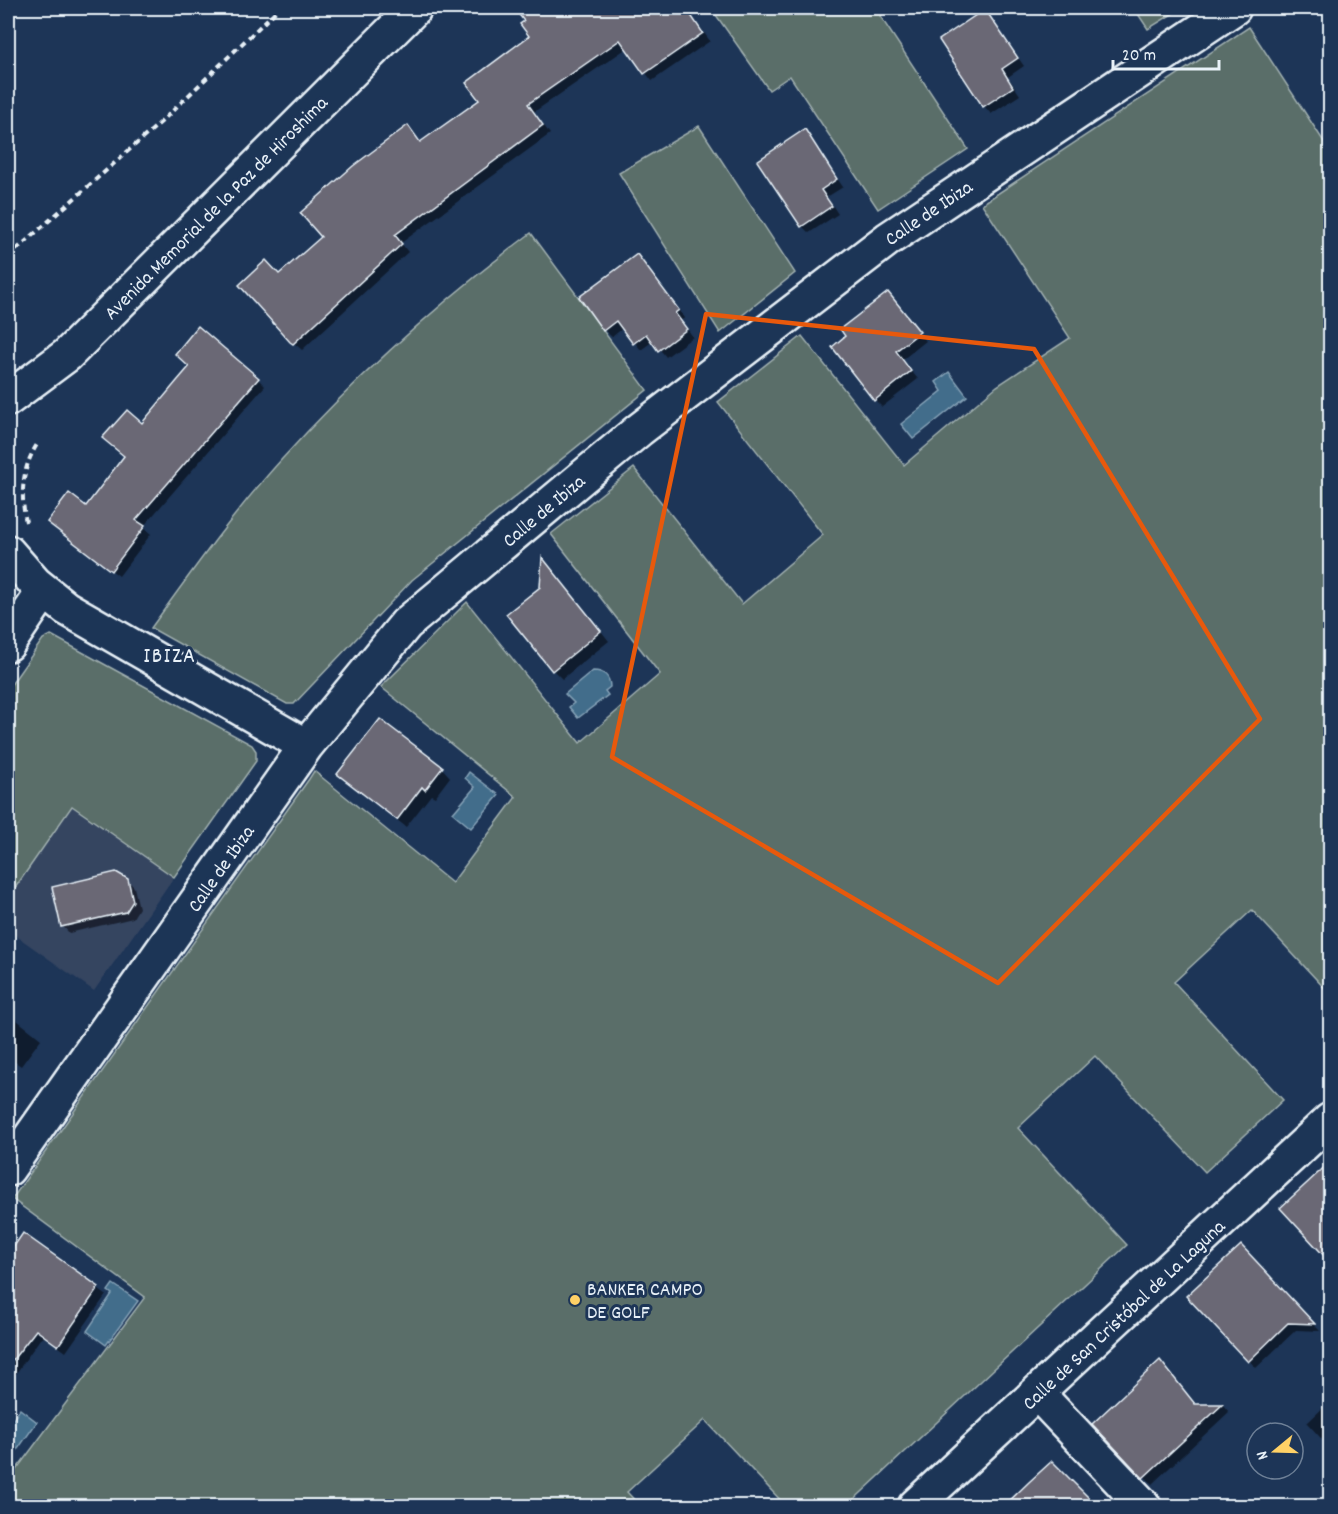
<svg xmlns="http://www.w3.org/2000/svg" width="1338" height="1514" font-family="Dekko,sans-serif">
  <style>
    .built { fill: #344460 }
    .green { fill: #5a6e69; stroke: #a1b0b0; stroke-width: 1.5 }
    .water { fill: #436d8b; stroke: #85a2b7; stroke-width: 1.5 }
    .shadow { fill: #0007 }
    .building { fill: #6b6875; stroke: #e8f1f8; stroke-width: 1.5 }
    .lines { fill: none; stroke-linecap: round; stroke-linejoin: round }
    .minor-casing { stroke: #e8f1f8; stroke-width: 38 }
    .path { stroke: #e8f1f8; stroke-width: 4; stroke-dasharray: 6 4.5; stroke-linecap: butt }
    .minor { stroke: #1d3557; stroke-width: 33 }
    .marked { fill: none; stroke: #e8590c; stroke-width: 4.5; stroke-linejoin: round }
    .poi-dot { fill: #ffd166; stroke: #1d3557; stroke-width: 2 }
    .labels { text-anchor: middle; stroke-width: 6; stroke-linejoin: round; paint-order: stroke }
    .street-label { font-size: 20px; fill: #e8f1f8; stroke: #1d3557 }
    .poi-label { font-size: 20px; fill: #e8f1f8; stroke: #1d3557; text-anchor: start }
    .quarter-label { font-size: 22px; letter-spacing: 1.5px; fill: #e8f1f8; stroke: #1d3557 }
  </style>
  <rect width="100%" height="100%" fill="#1d3557"/>
  <filter id="ink" filterUnits="userSpaceOnUse"><feTurbulence type="fractalNoise" baseFrequency=".0167" numOctaves="2"/><feDisplacementMap in="SourceGraphic" scale="12" xChannelSelector="R" yChannelSelector="G"/><feConvolveMatrix kernelMatrix="1 2 1 2 8 2 1 2 1" color-interpolation-filters="sRGB"/></filter>
  <g filter="url(#ink)">
    <!-- built -->
    <path class="built" d="M 72,806 L 174,877 L 94,991 L 8,930 L 8,898 Z"/>
    <!-- green -->
    <path class="green" d="M 711,8 L 892,8 L 880,16 L 968,149 L 878,209 L 790,76 L 769,90 Z
      M 1134,8 L 1182,8 L 1148,29 Z
      M 1249,27 L 1330,151 L 1330,994 L 1252,910 L 1174,982 L 1283,1100 L 1205,1172 L 1095,1056 L 1018,1128 L 1127,1245 L 847,1506 L 786,1506 L 705,1420 L 627,1492 L 640,1506 L 8,1506 L 8,1471 L 13,1474 L 145,1297 L 12,1199 L 309,779 L 314,771 L 452,883 L 516,797 L 381,687 L 467,602 L 580,743 L 660,674 L 551,534 L 634,468 L 742,604 L 823,535 L 718,402 L 802,336 L 904,465 L 997,386 L 1070,338 L 982,204 Z
      M 699,126 L 795,273 L 720,333 L 619,173 Z
      M 531,233 L 647,390 L 412,580 L 294,704 L 287,704 L 151,628 C 193,570 234,512 282,459 C 358,375 441,301 531,233 Z
      M 51,635 L 252,745 L 256,751 L 256,761 L 174,877 L 72,806 L 8,898 L 8,689 L 43,639 Z"/>
    <!-- water -->
    <path class="water" d="M 949,372 L 967,396 L 913,439 L 901,424 L 942,391 L 936,382 Z
      M 593,671 C 604,671 610,677 610,687 L 605,691 L 608,695 L 578,718 L 569,707 L 574,703 L 565,694 Z
      M 469,772 L 499,795 L 471,828 L 453,813 L 475,787 L 465,778 Z
      M 113,1284 L 138,1301 L 106,1345 L 87,1331 L 112,1294 L 108,1291 Z
      M 20,1409 L 37,1422 L 13,1456 L 8,1453 L 8,1427 Z"/>
    <!-- shadow -->
    <path class="shadow" d="M 516,8 L 686,8 L 710,41 L 652,81 L 627,48 L 534,112 L 550,134 L 401,243 L 408,252 L 302,350 L 294,343 L 279,276 L 323,237 L 408,127 L 422,143 L 481,100 L 531,37 L 526,22 Z
      M 985,11 L 1024,66 L 1008,77 L 1020,95 L 991,114 L 984,106 Z
      M 805,131 L 843,187 L 827,197 L 838,214 L 809,233 L 802,226 Z
      M 637,256 L 685,318 L 681,320 L 693,337 L 666,357 L 653,341 L 641,350 L 623,328 L 612,337 L 604,330 Z
      M 895,301 L 926,341 L 902,360 L 918,379 L 882,407 L 875,400 Z
      M 258,379 L 265,386 L 143,527 L 151,534 L 119,576 L 56,529 L 87,508 L 125,457 L 142,425 Z
      M 551,568 L 609,641 L 562,679 L 553,670 L 541,588 Z
      M 442,768 L 450,777 L 435,797 L 431,795 L 406,827 L 339,774 Z
      M 127,880 L 134,887 L 139,908 L 133,918 L 69,933 L 63,926 Z
      M 8,1013 L 41,1039 L 21,1066 L 8,1057 Z
      M 1330,1165 L 1330,1260 L 1282,1208 Z
      M 23,1235 L 106,1295 L 66,1352 L 45,1337 L 40,1339 L 8,1385 L 8,1258 Z
      M 1241,1247 L 1320,1331 L 1296,1330 L 1256,1368 L 1189,1296 Z
      M 1330,1401 L 1330,1448 L 1307,1423 Z
      M 1196,1405 L 1223,1405 L 1229,1412 L 1152,1484 L 1095,1424 Z
      M 1052,1463 L 1093,1506 L 1006,1506 Z
      M 1205,1503 L 1313,1503 L 1317,1506 L 1202,1506 Z"/>
    <!-- building -->
    <path class="building" d="M 514,8 L 686,8 L 703,33 L 644,74 L 620,40 L 528,104 L 543,125 L 395,235 L 402,244 L 293,344 L 290,342 L 239,285 L 266,260 L 279,274 L 321,237 L 300,213 L 353,166 L 408,125 L 420,142 L 479,100 L 466,83 L 529,36 L 520,24 L 524,21 Z
      M 985,9 L 1018,58 L 1002,69 L 1013,87 L 983,107 L 939,40 Z
      M 805,129 L 837,179 L 821,190 L 832,206 L 801,227 L 757,161 Z
      M 637,254 L 679,310 L 675,313 L 687,329 L 658,351 L 646,334 L 633,344 L 616,321 L 603,331 L 579,297 Z
      M 888,292 L 920,332 L 896,351 L 911,371 L 874,401 L 832,347 L 845,336 L 840,329 Z
      M 198,326 L 259,378 L 136,520 L 145,526 L 111,571 L 47,522 L 69,493 L 86,506 L 124,456 L 102,438 L 127,410 L 142,423 L 177,381 L 189,367 L 175,354 Z
      M 542,557 L 601,631 L 552,671 L 506,614 L 540,587 Z
      M 380,719 L 443,767 L 425,790 L 422,787 L 397,820 L 337,774 Z
      M 116,872 L 128,879 L 133,901 L 126,912 L 61,927 L 52,887 Z
      M 1330,1162 L 1330,1262 L 1280,1208 Z
      M 23,1233 L 99,1287 L 58,1346 L 36,1330 L 8,1366 L 8,1255 Z
      M 1241,1245 L 1315,1324 L 1288,1323 L 1248,1362 L 1186,1296 Z
      M 1160,1360 L 1195,1404 L 1223,1404 L 1143,1478 L 1092,1424 Z
      M 1052,1461 L 1097,1506 L 1004,1506 L 1029,1482 Z"/>
    <g class="lines">
      <!-- minor casing -->
      <g class="minor-casing">
        <path id="minor" d="M 8,399 L 67,355 L 415,8
          M 8,552 L 35,583 L 66,608 L 306,746
          M 8,644 L 44,591
          M 8,1169 L 306,746 L 406,624 L 639,430 L 888,239 L 1234,8
          M 1038,1394 L 1144,1506
          M 915,1506 L 1330,1120"/>
      </g>
      <!-- path -->
      <path class="path" d="M 8,257 L 161,122 L 279,8
        M 26,522 C 20,494 22,467 38,443"/>
      <!-- minor -->
      <use href="#minor" class="minor"/>
    </g>
  </g>
  <!-- marked area -->
  <path class="marked" d="M 706,314 L 1034,349 L 1260,719 L 998,983 L 612,757 Z"/>
  <!-- markers -->
  <circle class="poi-dot" cx="575" cy="1300" r="6"/>
  <g class="labels">
    <!-- street labels -->
    <g class="street-label">
      <text transform="translate(215 207) rotate(-45)" y="7">Avenida Memorial de la Paz de Hiroshima</text>
      <text transform="translate(928 212) rotate(-34)" y="7">Calle de Ibiza</text>
      <text transform="translate(543 510) rotate(-40)" y="7">Calle de Ibiza</text>
      <text transform="translate(220 868) rotate(-55)" y="7">Calle de Ibiza</text>
      <text transform="translate(1123 1314) rotate(-43)" y="7">Calle de San Cristóbal de La Laguna</text>
    </g>
    <!-- poi labels -->
    <g class="poi-label">
      <text x="587" y="1295">BANKER CAMPO<tspan x="587" dy="23">DE GOLF</tspan></text>
    </g>
    <!-- quarter labels -->
    <g class="quarter-label">
      <text x="170" y="662">IBIZA</text>
    </g>
  </g>
  <!-- margin -->
  <rect width="1338" height="1514" fill="none" stroke="#1d3557" stroke-width="30"/>
  <rect x="15" y="15" width="1308" height="1484" fill="none" stroke="#e8f1f8" stroke-width="2" filter="url(#ink)"/>
  <!-- north arrow -->
  <g transform="translate(1275 1451) rotate(251)"><circle r="28" fill="#1d3557" stroke="#6e8097" stroke-width="1.5"/>
  <path d="M0-4.5L10 22L0 15L-10 22Z" fill="#ffd166"/>
  <text y="-9" font-size="16" font-weight="bold" text-anchor="middle" fill="#e8f1f8">N</text>
  </g>
  <!-- scale -->
  <path d="M1113 60v9h106v-9" fill="none" stroke="#e8f1f8" stroke-width="3"/>
  <text x="1122" y="60" font-size="18" fill="#e8f1f8" stroke="#1d3557" stroke-width="4.5" paint-order="stroke">20 m</text>
</svg>
